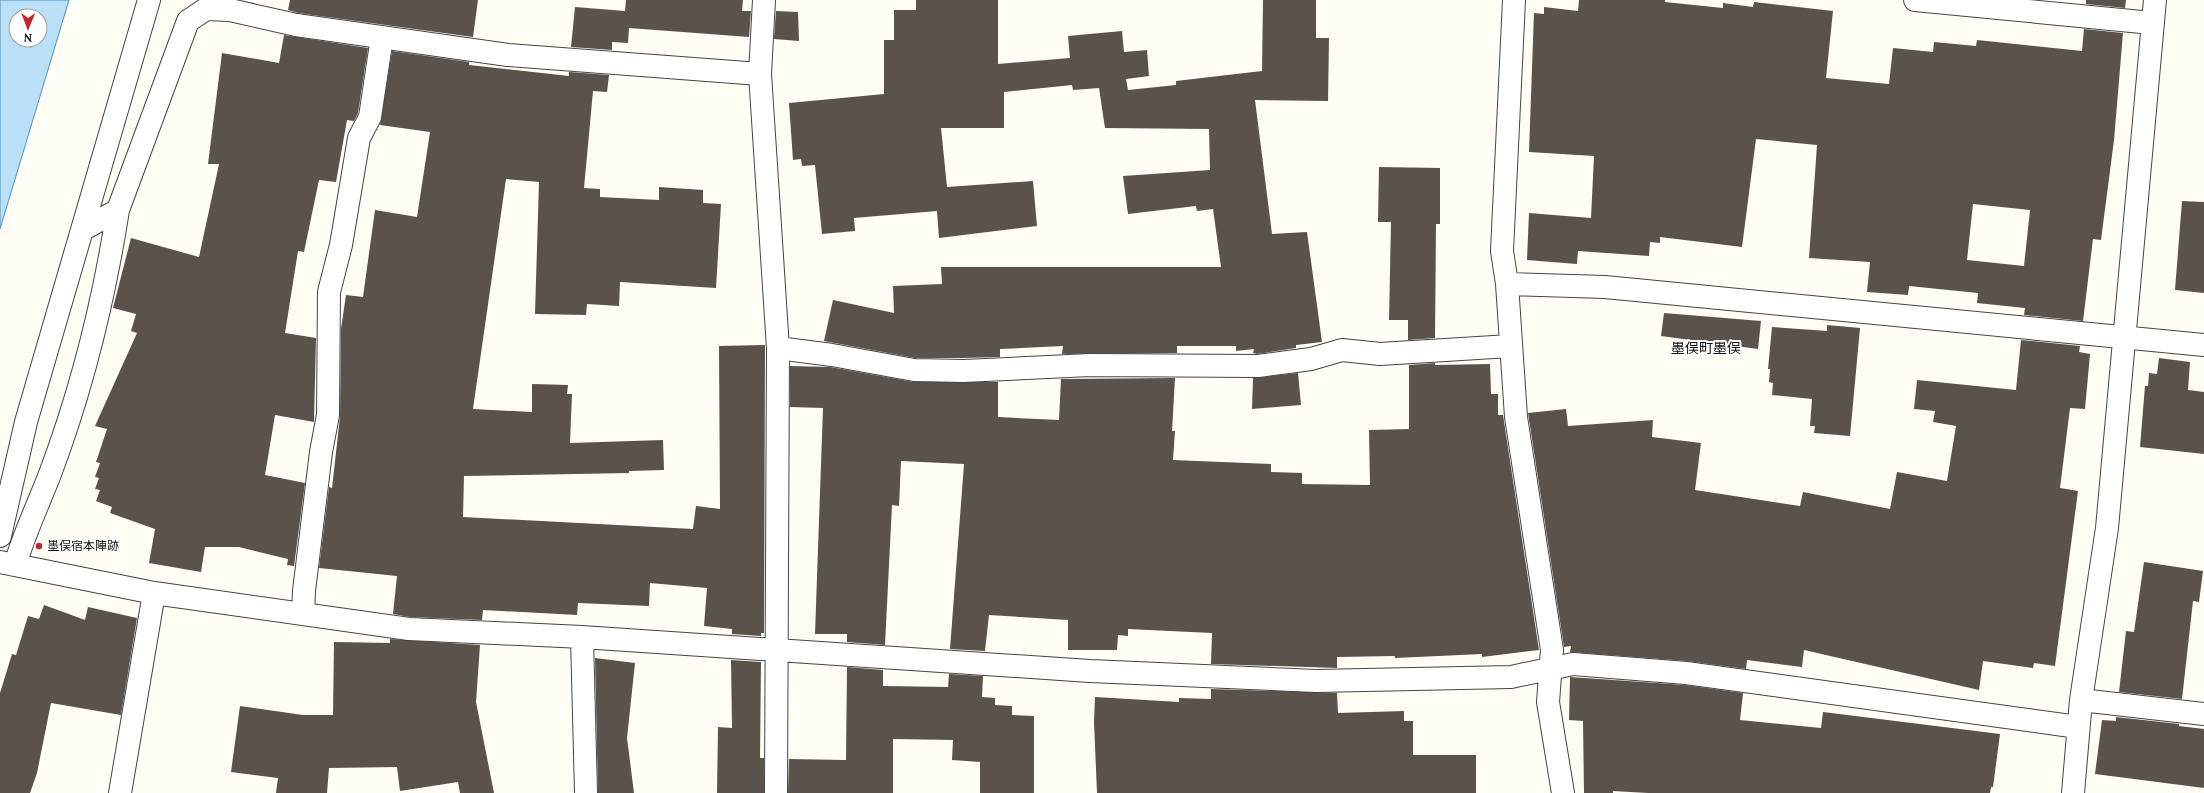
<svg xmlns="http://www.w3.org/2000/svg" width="2204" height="793" font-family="Lora,'Noto Sans JP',serif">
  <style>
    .water { fill: #b9e0f7; stroke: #3f96cf; fill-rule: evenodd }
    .building { fill: #5a524d; fill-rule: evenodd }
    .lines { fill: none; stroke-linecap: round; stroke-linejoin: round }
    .minor-casing { stroke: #444; stroke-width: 24 }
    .minor { stroke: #fff; stroke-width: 22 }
    .poi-dot { fill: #c4262e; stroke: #fff; stroke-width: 1.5 }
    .labels { text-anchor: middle; stroke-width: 4; stroke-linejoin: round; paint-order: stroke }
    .poi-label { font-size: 12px; fill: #111; stroke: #fff; text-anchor: start }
    .quarter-label { font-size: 14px; fill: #111; stroke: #fff }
  </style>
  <rect width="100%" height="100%" fill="#fffdf5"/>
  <!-- water -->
  <path class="water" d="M 0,0 L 69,0 L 0,229 ZM 16,16 L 40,16 L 40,40 L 16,40 Z"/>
  <!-- building -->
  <path class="building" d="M 290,0 L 478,0 L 473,37 L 298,13 L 288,10 Z
    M 626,0 L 743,0 L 742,11 L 751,11 L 749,37 L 629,28 L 628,43 L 612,42 L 612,50 L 571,47 L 575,7 L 625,11 Z
    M 916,0 L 998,0 L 998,64 L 1070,58 L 1068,36 L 1122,31 L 1124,52 L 1147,50 L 1149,76 L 1126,79 L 1128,90 L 1176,85 L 1176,81 L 1262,71 L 1263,0 L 1316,0 L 1316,38 L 1329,38 L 1328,101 L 1255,100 L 1272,234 L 1307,232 L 1322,342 L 1296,345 L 1296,348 L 1257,354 L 1253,353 L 1254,349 L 1236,351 L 1236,346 L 1177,346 L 1177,353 L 1062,354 L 1063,346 L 1000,349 L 1000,357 L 964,358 L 915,358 L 824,341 L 833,300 L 894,313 L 893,286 L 942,284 L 941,267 L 1221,267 L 1213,209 L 1197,211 L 1196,206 L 1128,214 L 1123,176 L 1210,170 L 1209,129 L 1105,128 L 1099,88 L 1073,90 L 1072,85 L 1004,92 L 1004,128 L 941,128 L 947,187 L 1033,181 L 1037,226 L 939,238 L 937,211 L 854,218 L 855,231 L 822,234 L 815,165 L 802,166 L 801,159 L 793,160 L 789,103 L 884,94 L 884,40 L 894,40 L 894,10 L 916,10 Z
    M 1579,0 L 1665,0 L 1665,2 L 1723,8 L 1723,3 L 1753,7 L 1754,2 L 1833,11 L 1826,78 L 1889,84 L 1893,48 L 1933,52 L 1934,42 L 1976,46 L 1977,40 L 2082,51 L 2084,29 L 2123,33 L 2114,140 L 2101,240 L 2093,239 L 2083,321 L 2024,315 L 2025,308 L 1977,303 L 1978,293 L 1909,286 L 1908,295 L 1867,292 L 1870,262 L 1809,258 L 1817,145 L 1756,139 L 1742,247 L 1660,237 L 1660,243 L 1650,242 L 1649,256 L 1578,251 L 1577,264 L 1527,260 L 1529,213 L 1591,218 L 1594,156 L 1529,152 L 1534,13 L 1544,14 L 1544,7 L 1578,11 ZM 1973,204 L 2030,210 L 2024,266 L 1967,260 Z
    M 2086,0 L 2126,0 L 2125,8 L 2086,4 Z
    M 776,11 L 798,12 L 799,41 L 774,39 Z
    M 284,35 L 368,48 L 358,113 L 354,121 L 347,120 L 336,182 L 319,180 L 304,252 L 298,251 L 285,333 L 316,338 L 314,422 L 275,415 L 265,475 L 305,483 L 294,566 L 287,565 L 288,559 L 239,547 L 205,547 L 201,572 L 149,563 L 155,529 L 110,513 L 112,507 L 96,501 L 100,490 L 95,489 L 99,478 L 95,477 L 100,463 L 96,462 L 107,429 L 95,426 L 137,333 L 131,331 L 136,314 L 113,308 L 131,238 L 199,257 L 219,164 L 208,164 L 222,53 L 279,63 Z
    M 392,51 L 469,62 L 469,65 L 569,76 L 569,72 L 609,75 L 607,92 L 593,91 L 584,188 L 600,189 L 600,197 L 659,200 L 659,187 L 703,190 L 703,203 L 721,204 L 716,288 L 620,282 L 619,306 L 587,304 L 586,315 L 535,314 L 539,182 L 506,179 L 473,409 L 532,412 L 532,384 L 568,385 L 567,394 L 572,394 L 570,443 L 663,440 L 664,470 L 629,471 L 629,473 L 464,476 L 463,517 L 693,529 L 696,506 L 720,509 L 719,346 L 765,345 L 764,633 L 761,633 L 761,636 L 732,634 L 732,629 L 704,626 L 707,588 L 650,583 L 649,606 L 578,603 L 577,615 L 483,610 L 482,620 L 410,617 L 393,614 L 397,576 L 319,568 L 329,487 L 332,488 L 340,417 L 341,329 L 346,295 L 363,297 L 375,210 L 417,217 L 430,132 L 380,125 Z
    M 1379,167 L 1440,168 L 1440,224 L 1436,224 L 1435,338 L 1408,340 L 1408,320 L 1389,320 L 1391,222 L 1378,222 Z
    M 2182,201 L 2204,202 L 2204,293 L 2175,290 Z
    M 1664,313 L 1761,321 L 1758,349 L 1661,336 Z
    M 1827,325 L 1860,328 L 1850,436 L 1814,433 L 1815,426 L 1810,426 L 1812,399 L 1772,395 L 1773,383 L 1769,382 L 1770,369 L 1768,369 L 1772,327 L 1827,331 Z
    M 2021,340 L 2080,346 L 2079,352 L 2090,354 L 2085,409 L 2070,408 L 2060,488 L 2078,491 L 2055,666 L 2034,663 L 2033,668 L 1983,661 L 1979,690 L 1804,650 L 1802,667 L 1747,660 L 1746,669 L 1687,661 L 1570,652 L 1571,646 L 1564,647 L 1528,413 L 1566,409 L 1568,426 L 1653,420 L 1652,437 L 1701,443 L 1695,490 L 1800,506 L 1803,492 L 1890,509 L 1897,472 L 1947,481 L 1956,426 L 1933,422 L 1935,411 L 1914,409 L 1917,380 L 2016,390 Z
    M 2159,358 L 2190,362 L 2188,390 L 2204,392 L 2204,454 L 2140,447 L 2145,386 L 2148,386 L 2149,373 L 2157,374 Z
    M 1435,363 L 1435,365 L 1490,364 L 1491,394 L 1498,394 L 1498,415 L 1503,415 L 1539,650 L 1482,657 L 1482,654 L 1395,658 L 1395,656 L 1337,657 L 1337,668 L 1211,664 L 1212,633 L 1128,629 L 1128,636 L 1118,635 L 1117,650 L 1068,650 L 1068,620 L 989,615 L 985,651 L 950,649 L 964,464 L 901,461 L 899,506 L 892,505 L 885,645 L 847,642 L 847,634 L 815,634 L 823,408 L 790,407 L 790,366 L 830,367 L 914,382 L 998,382 L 998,417 L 1059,420 L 1061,379 L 1175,378 L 1172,431 L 1175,431 L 1173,460 L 1271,464 L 1271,472 L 1302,473 L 1302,484 L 1370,485 L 1369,430 L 1409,429 L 1409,365 Z
    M 1298,373 L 1301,405 L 1252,409 L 1253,378 Z
    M 2144,562 L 2203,571 L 2199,602 L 2193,601 L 2182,699 L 2119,692 L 2126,631 L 2134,632 Z
    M 44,605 L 85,620 L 88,607 L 137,618 L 121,715 L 51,703 L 37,773 L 30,793 L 0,793 L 0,693 L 12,654 L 16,655 L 28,616 L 39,619 Z
    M 390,639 L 480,645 L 476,702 L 494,793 L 460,793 L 458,782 L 400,791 L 397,767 L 329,768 L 327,793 L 276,793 L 278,778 L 231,772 L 240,706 L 303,715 L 333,715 L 334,642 L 390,643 Z
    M 595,658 L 635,663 L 627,738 L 634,793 L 598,793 Z
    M 731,660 L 761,662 L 760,758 L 764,758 L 764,793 L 717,793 L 718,727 L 732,728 Z
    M 847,667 L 883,670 L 883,686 L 948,687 L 949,674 L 983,676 L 982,697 L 995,698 L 995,705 L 1012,706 L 1012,715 L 1034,716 L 1034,793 L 980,793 L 980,762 L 952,760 L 953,740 L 893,739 L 893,793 L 788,793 L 789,759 L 846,760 Z
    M 1570,677 L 1685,685 L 1743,693 L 1740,720 L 1821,728 L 1823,712 L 2000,734 L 1993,787 L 1991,787 L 1990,793 L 1648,793 L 1613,791 L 1613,793 L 1584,793 L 1583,721 L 1569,720 Z
    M 1211,689 L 1337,693 L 1338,713 L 1404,711 L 1404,721 L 1413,721 L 1413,755 L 1476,755 L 1476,793 L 1097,793 L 1094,722 L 1095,697 L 1179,702 L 1179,698 L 1211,699 Z
    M 2116,717 L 2179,724 L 2179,726 L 2204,729 L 2204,788 L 2095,774 L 2102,720 L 2116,721 Z"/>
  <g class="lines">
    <!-- minor casing -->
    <g class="minor-casing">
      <path id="minor" d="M 764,0 L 760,74 L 778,348 L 776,793
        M 1514,0 L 1502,251 L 1507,284 L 1516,417 L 1552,650 L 1548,702 L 1563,793
        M 1915,0 L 2152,23
        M 82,230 L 118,210 L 188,21 L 206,9 L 230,10 L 296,25 L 508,55 L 760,74
        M 1507,284 L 1605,287 L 2204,345
        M 778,348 L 832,355 L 914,370 L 964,371 L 1090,365 L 1258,366 L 1311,359 L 1342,350 L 1380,354 L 1510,346
        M 0,536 L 26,422 L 149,0
        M 0,562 L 154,593 L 409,629 L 582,637 L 1090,671 L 1316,681 L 1511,677 L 1573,664 L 1686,673 L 2078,727
        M 15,565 C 24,534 38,505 50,474 C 82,389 104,300 118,210
        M 303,614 L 304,591 L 321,452 L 328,415 L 329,292 L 341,245 L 359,138 L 370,117 L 382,37
        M 582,637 L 586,793
        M 2081,700 L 2204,714
        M 120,793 L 154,593
        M 2073,793 L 2081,700 L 2107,528 L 2155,0"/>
    </g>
    <!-- minor -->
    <use href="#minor" class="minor"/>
  </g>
  <!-- markers -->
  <circle class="poi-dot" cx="39" cy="546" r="4"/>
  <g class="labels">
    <!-- poi labels -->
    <g class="poi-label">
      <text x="47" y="550">墨俣宿本陣跡</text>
    </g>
    <!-- quarter labels -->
    <g class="quarter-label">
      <text x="1706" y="353">墨俣町墨俣</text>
    </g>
  </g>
  <!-- north arrow -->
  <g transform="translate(28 28) rotate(181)"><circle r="19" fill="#ffffff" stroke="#a0a0a0"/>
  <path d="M0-3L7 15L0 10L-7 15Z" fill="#c4262e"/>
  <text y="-6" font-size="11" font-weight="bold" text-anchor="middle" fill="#111111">N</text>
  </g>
</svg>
